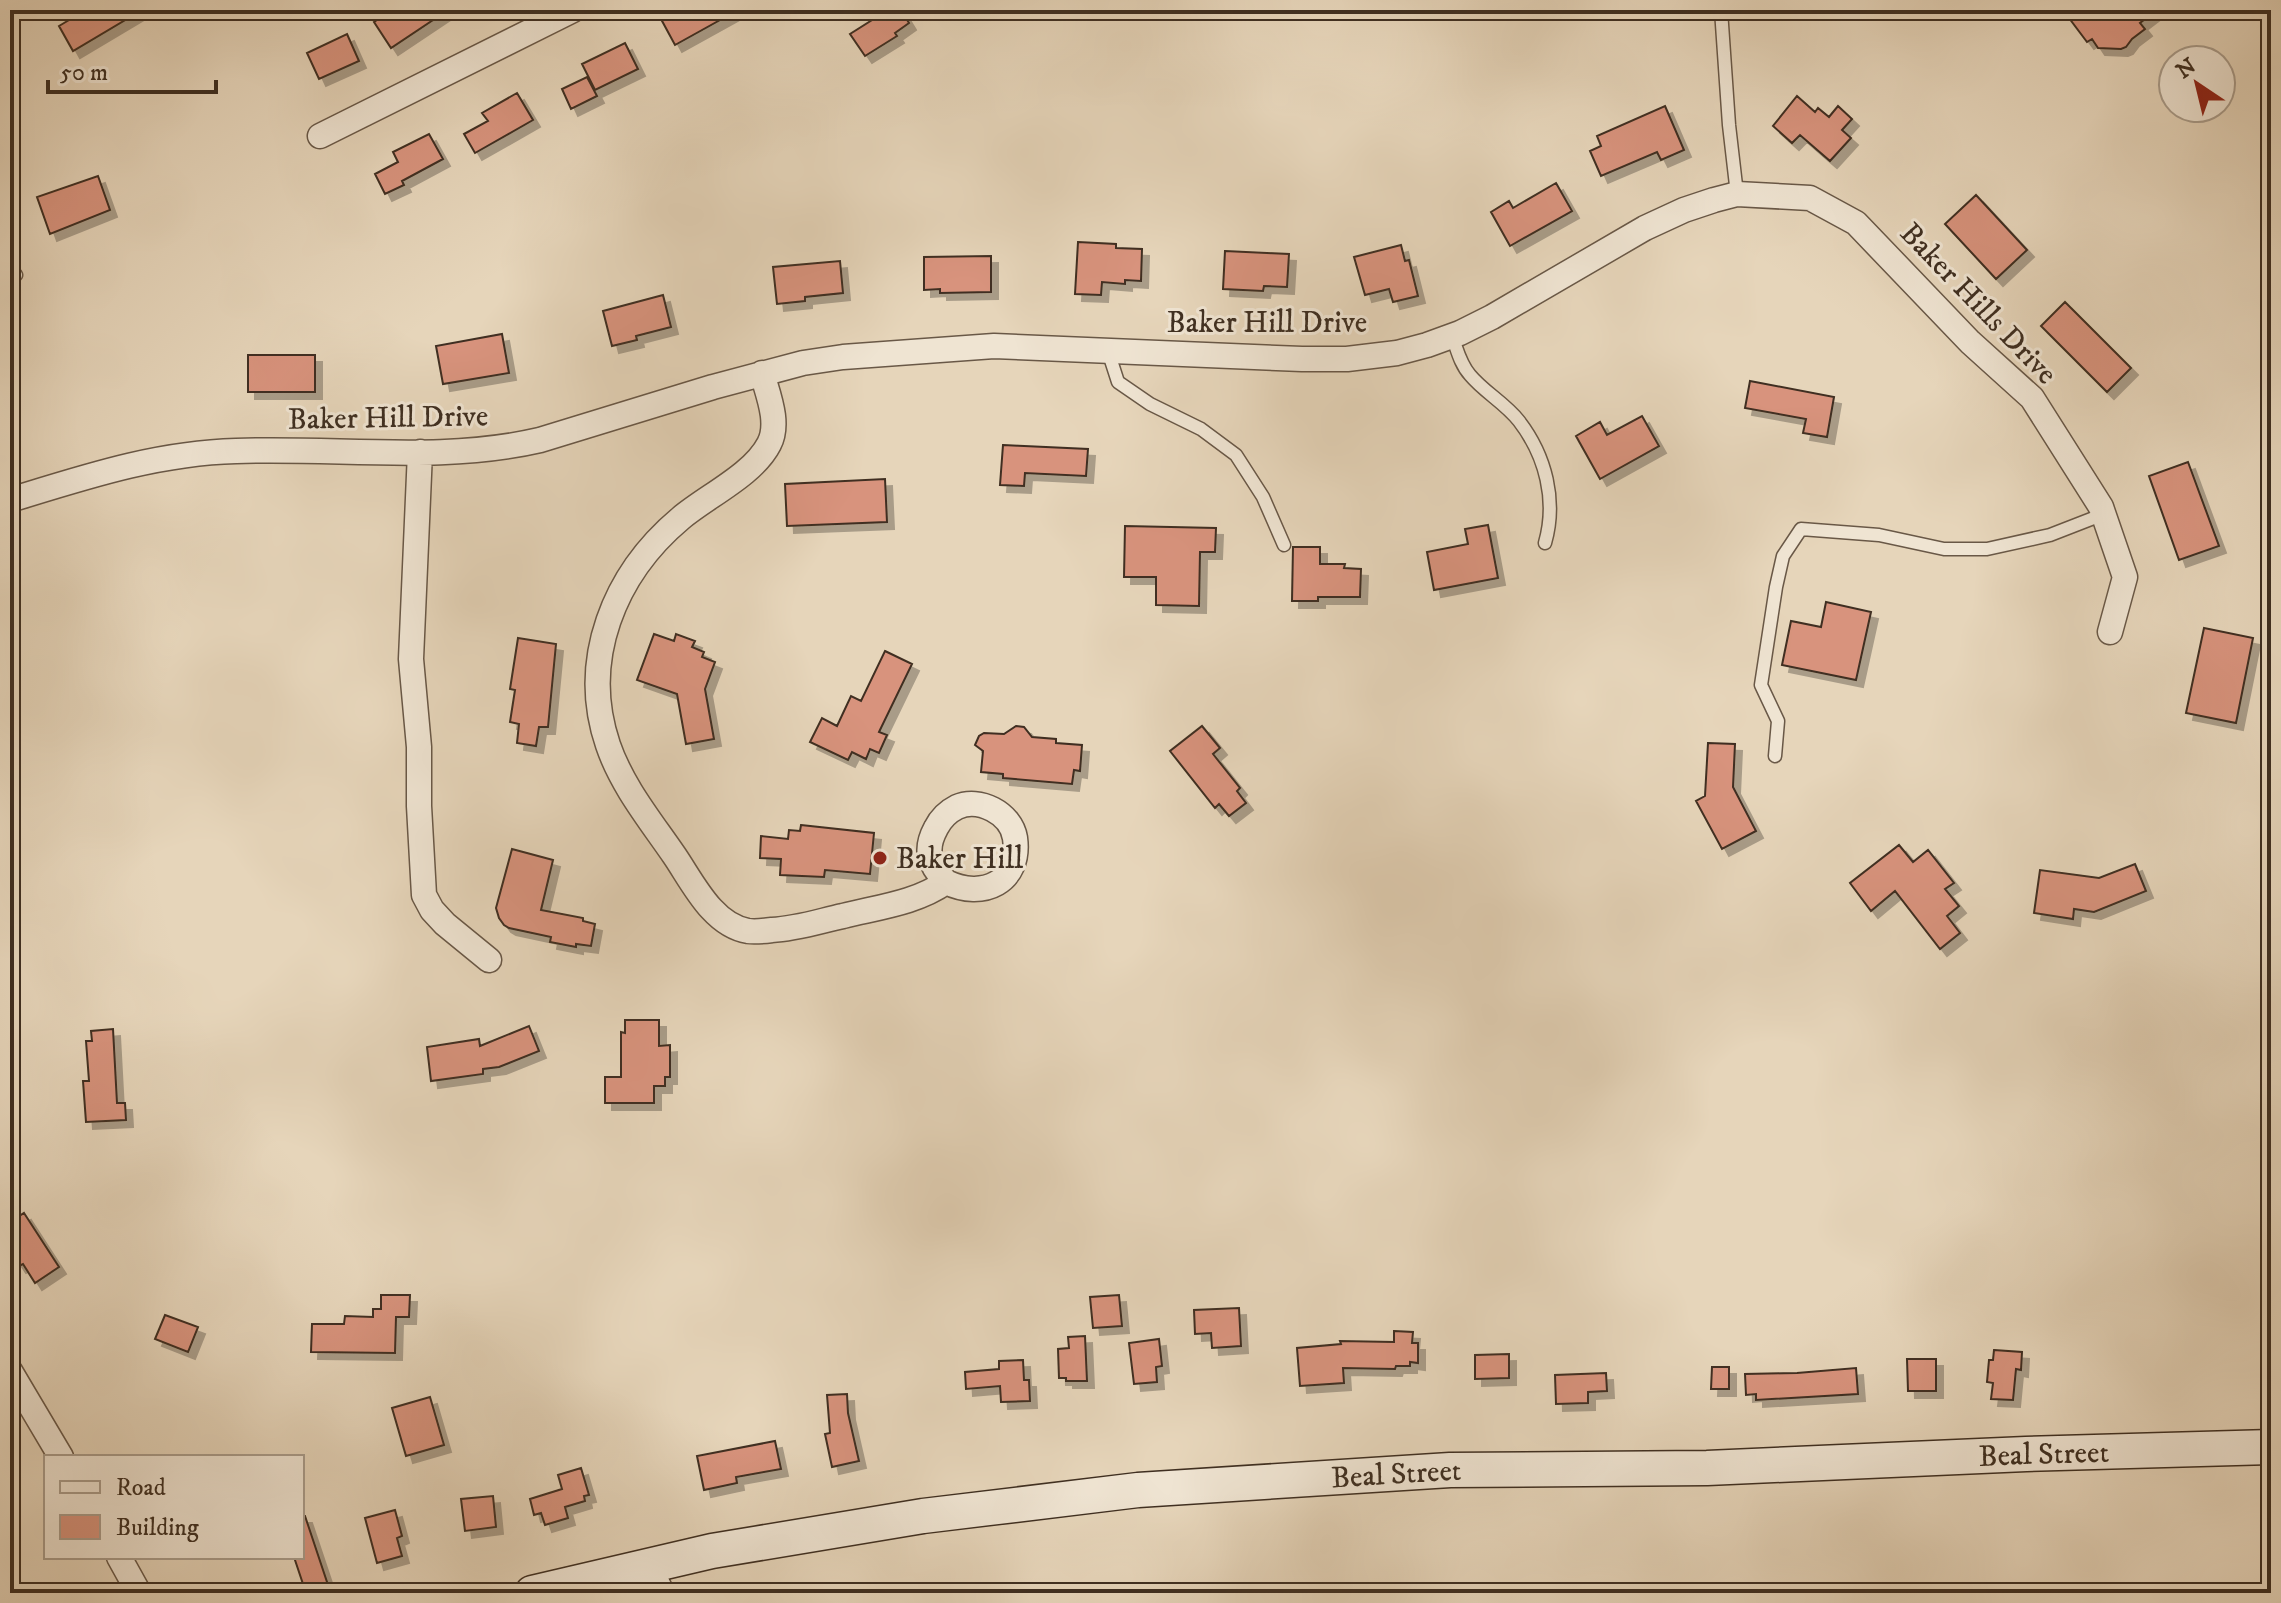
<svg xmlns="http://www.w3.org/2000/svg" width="2281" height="1603" font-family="'IM FELL DW Pica',serif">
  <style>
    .building { fill: #d8937d; stroke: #3f2f21; stroke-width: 2; filter: url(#shadow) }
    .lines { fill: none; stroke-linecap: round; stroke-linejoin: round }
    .lane-casing { stroke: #695847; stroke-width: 15 }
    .street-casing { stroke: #695847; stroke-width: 27 }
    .secondary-casing { stroke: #3f2f21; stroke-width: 37 }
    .lane { stroke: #efe4d2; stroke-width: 12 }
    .street { stroke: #efe4d2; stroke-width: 24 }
    .secondary { stroke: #efe4d2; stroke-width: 34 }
    .poi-dot { fill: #8f2418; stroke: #efe4d2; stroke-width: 3 }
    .labels { text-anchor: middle; stroke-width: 6; stroke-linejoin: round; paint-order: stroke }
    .street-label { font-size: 30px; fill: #3f2f21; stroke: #efe4d2 }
    .poi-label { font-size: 30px; fill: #3f2f21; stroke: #efe4d2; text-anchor: start }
  </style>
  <defs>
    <filter id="shadow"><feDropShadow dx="7" dy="7" stdDeviation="0" flood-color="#0004"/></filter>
  </defs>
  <rect width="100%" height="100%" fill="#e6d5ba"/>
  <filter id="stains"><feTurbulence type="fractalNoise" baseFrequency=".0025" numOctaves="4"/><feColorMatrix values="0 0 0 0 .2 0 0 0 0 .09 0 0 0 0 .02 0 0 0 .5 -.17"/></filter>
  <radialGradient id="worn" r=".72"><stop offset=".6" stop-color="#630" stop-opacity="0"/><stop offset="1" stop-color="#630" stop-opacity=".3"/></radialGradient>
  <!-- building -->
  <path class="building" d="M 86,10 L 142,10 L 73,51 L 59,26 Z
    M 392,10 L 448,10 L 391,48 L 374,22 Z
    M 676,10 L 738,10 L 675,45 L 661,19 Z
    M 888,10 L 901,10 L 909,23 L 895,33 L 897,36 L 865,56 L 850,34 Z
    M 2063,10 L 2157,10 L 2140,23 L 2145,29 L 2132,39 L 2126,47 L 2121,49 L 2098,48 L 2092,39 L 2087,42 Z
    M 347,34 L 359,61 L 319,79 L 307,53 Z
    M 625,43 L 638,69 L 595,90 L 582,64 Z
    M 587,77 L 597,96 L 571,109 L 562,89 Z
    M 517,93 L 533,120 L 475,153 L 464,134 L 488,121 L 482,113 Z
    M 1797,96 L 1815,112 L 1818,108 L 1829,117 L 1838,106 L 1852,119 L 1842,130 L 1851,138 L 1830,161 L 1800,135 L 1792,143 L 1773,126 Z
    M 1665,106 L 1684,150 L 1661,160 L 1657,152 L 1601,176 L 1590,151 L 1601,146 L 1597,136 Z
    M 429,134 L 443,159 L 402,181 L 404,185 L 385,194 L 375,174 L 398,162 L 393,152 Z
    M 98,176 L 110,210 L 50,234 L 37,197 Z
    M 1556,183 L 1572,211 L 1510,246 L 1491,212 L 1509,201 L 1513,208 Z
    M 1976,195 L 2027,250 L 1996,279 L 1945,224 Z
    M 1078,242 L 1116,244 L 1116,248 L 1142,249 L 1141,281 L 1125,280 L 1125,284 L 1102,282 L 1101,295 L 1075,294 Z
    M 1401,245 L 1405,261 L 1409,260 L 1418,296 L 1393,302 L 1389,289 L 1365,295 L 1354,257 Z
    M 1225,251 L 1289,254 L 1287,287 L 1264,286 L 1263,291 L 1223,289 Z
    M 991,256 L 991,292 L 940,293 L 940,289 L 924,290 L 924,257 Z
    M 840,261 L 843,293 L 805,297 L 805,301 L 777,304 L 773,267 Z
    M 663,295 L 671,327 L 636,336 L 637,340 L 612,346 L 603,311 Z
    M 2065,302 L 2131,368 L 2107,392 L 2041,326 Z
    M 502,334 L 509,373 L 443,384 L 436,346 Z
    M 248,355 L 315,355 L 315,392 L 248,392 Z
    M 1750,381 L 1834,397 L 1827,437 L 1803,433 L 1806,419 L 1745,408 Z
    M 1642,416 L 1659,446 L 1600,479 L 1576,436 L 1600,422 L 1607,435 Z
    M 1003,445 L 1088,449 L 1086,476 L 1025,473 L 1024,486 L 1000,485 Z
    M 2188,462 L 2219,546 L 2179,560 L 2149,476 Z
    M 885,479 L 887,522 L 787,526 L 785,484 Z
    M 1488,525 L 1498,578 L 1434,590 L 1427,552 L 1468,544 L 1465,529 Z
    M 1125,526 L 1216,528 L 1215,552 L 1200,552 L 1199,606 L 1156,605 L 1156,577 L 1124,577 Z
    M 1293,547 L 1320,547 L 1320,564 L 1345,564 L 1344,568 L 1361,569 L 1360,597 L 1318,597 L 1318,601 L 1292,601 Z
    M 1826,602 L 1871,612 L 1856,680 L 1782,665 L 1791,621 L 1821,627 Z
    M 2204,628 L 2253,638 L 2236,723 L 2186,713 Z
    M 654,634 L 674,641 L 676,634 L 695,641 L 692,647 L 704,652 L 702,657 L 715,662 L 705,689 L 714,739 L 686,744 L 677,694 L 637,680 Z
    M 518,638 L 556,644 L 548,727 L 539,727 L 536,746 L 517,743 L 519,724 L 510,722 L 515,690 L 510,689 Z
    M 885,651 L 912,664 L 879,732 L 887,735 L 879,753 L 870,749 L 866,759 L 852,752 L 848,760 L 810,742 L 822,718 L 837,726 L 851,696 L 861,701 Z
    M 1016,726 L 1024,727 L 1032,737 L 1056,739 L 1056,743 L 1082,745 L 1080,771 L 1074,770 L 1072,784 L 1003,778 L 1003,774 L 981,772 L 983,751 L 975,745 L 979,736 L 984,733 L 1004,734 Z
    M 1202,726 L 1220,748 L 1213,754 L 1240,788 L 1237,791 L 1246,803 L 1229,816 L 1219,804 L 1215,808 L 1170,751 Z
    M 1708,743 L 1735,744 L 1733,787 L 1756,831 L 1722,849 L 1696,801 L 1705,796 Z
    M 801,825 L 874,833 L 870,874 L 825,870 L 824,877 L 780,875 L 781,859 L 760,858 L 761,836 L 788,839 L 789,830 L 800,831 Z
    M 1899,845 L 1913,862 L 1928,850 L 1954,883 L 1945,889 L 1959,906 L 1947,916 L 1960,933 L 1940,949 L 1895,891 L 1871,911 L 1850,883 Z
    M 512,849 L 553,860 L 541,910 L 583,918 L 583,921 L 595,924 L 591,946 L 576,944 L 576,947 L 550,942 L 551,937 L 509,928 L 504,925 L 499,918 L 496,908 Z
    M 2135,864 L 2146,891 L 2094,912 L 2074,909 L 2073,919 L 2034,913 L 2040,870 L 2099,878 Z
    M 625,1020 L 659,1020 L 659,1046 L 670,1045 L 670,1077 L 665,1077 L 665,1086 L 654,1086 L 654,1103 L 605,1103 L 605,1077 L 621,1077 L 621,1032 L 625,1033 Z
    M 529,1026 L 539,1051 L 499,1067 L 483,1069 L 483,1074 L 431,1081 L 427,1047 L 479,1039 L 480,1046 Z
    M 113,1029 L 117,1103 L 125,1103 L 126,1120 L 86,1122 L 83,1081 L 89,1081 L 86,1041 L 92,1041 L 91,1031 Z
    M 24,1213 L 59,1267 L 35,1283 L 23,1264 L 19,1266 L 10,1252 L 10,1222 Z
    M 381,1295 L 410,1295 L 409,1317 L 396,1317 L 395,1353 L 311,1352 L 312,1324 L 344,1324 L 345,1316 L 373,1317 L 373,1309 L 381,1309 Z
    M 1119,1295 L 1122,1326 L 1093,1328 L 1090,1297 Z
    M 1239,1308 L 1241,1346 L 1212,1348 L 1211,1333 L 1195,1334 L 1194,1310 Z
    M 165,1315 L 198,1327 L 188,1352 L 155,1339 Z
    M 1394,1331 L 1413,1332 L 1412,1343 L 1418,1343 L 1418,1363 L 1410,1362 L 1410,1366 L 1396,1366 L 1395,1369 L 1343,1368 L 1344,1383 L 1300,1386 L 1297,1348 L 1341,1344 L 1340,1341 L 1394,1342 Z
    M 1085,1336 L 1087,1381 L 1066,1381 L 1066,1378 L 1059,1378 L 1058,1349 L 1069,1348 L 1068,1337 Z
    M 1159,1339 L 1162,1366 L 1156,1367 L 1157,1382 L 1134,1384 L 1129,1343 Z
    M 1994,1350 L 2022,1352 L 2021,1370 L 2016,1369 L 2013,1400 L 1991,1399 L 1993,1383 L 1987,1382 L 1989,1360 L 1993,1360 Z
    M 1509,1354 L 1509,1378 L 1475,1379 L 1475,1355 Z
    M 1907,1359 L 1936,1359 L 1936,1391 L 1908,1391 Z
    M 1023,1360 L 1024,1380 L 1029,1380 L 1030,1401 L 1001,1402 L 1000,1386 L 966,1389 L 965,1372 L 999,1369 L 999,1361 Z
    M 1712,1367 L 1729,1367 L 1729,1389 L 1711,1389 Z
    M 1856,1368 L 1858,1394 L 1756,1400 L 1756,1394 L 1746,1395 L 1745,1374 L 1797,1373 Z
    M 1606,1373 L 1607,1391 L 1588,1392 L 1588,1403 L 1556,1404 L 1555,1375 Z
    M 847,1394 L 848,1413 L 859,1461 L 832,1467 L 825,1434 L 830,1433 L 827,1395 Z
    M 430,1397 L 444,1445 L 406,1456 L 392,1408 Z
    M 775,1441 L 781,1469 L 736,1477 L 737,1483 L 704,1490 L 697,1456 Z
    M 581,1468 L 589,1495 L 584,1496 L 585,1501 L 565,1507 L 568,1518 L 545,1525 L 541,1513 L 534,1515 L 530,1499 L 562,1489 L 558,1475 Z
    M 493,1496 L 496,1527 L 465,1531 L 461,1499 Z
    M 395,1510 L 402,1536 L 397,1538 L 402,1556 L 377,1563 L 365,1518 Z
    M 302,1516 L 305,1516 L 328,1585 L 306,1593 L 294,1557 L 302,1557 Z"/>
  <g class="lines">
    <!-- lane casing -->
    <g class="lane-casing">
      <path id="lane" d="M 1721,10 L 1729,125 L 1737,194
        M 10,277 L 16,275
        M 1452,336 C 1457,349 1460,364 1470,375 C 1484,392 1505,403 1519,421 C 1546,456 1557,501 1545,543
        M 1108,351 L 1118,382 L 1150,404 L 1201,429 L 1236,455 L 1263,497 L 1284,545
        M 1775,756 L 1778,721 L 1761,685 L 1776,587 L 1783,556 L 1801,529 L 1879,535 L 1944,549 L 1987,549 L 2050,535 L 2104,514"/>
    </g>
    <!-- street casing -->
    <g class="street-casing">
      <path id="street" d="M 320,136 L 573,10
        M 762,373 C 768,395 780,423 769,444 C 753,475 707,496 681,518 C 614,574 579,660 608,745 C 622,786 650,820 674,855 C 692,881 712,925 748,931 C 755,932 764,931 772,930 C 796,929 820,921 843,916 C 879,907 916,903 946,882 C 983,900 1021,882 1015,838 C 1011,813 979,797 957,807 C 947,812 941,818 936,828 C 924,850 929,864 946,882
        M 420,452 L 411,659 L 419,747 L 419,806 L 424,895 L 432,910 L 445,924 L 489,960
        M 10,500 C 85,477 157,453 236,451 C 337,447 441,463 540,440 L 713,387 L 803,363 L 843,357 L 994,346 L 1302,359 L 1347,359 L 1397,353 L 1427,345 L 1460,333 L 1492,317 L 1645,228 L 1684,210 L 1714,200 L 1737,194 L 1810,198 L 1856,223 L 1970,342 L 2032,398 L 2101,507 L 2125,577 L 2110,632
        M 10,1371 L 61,1457
        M 119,1557 L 139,1593
        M 649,1565 L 662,1593"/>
    </g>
    <!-- secondary casing -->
    <g class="secondary-casing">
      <g id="secondary">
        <path id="s1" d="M 532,1593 L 712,1551 L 923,1516 L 1138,1490 L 1450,1470 L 1707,1468 L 2026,1454 L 2271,1447"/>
      </g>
    </g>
    <!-- lane -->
    <use href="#lane" class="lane"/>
    <!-- street -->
    <use href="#street" class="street"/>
    <!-- secondary -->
    <use href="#secondary" class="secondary"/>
  </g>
  <!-- markers -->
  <circle class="poi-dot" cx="880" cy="858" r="8"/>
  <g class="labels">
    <!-- street labels -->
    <g class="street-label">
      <text transform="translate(1979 303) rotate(46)" y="10">Baker Hills Drive</text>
      <text x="1267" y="332">Baker Hill Drive</text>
      <text transform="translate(388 417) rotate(-1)" y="10">Baker Hill Drive</text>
      <text dy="10" stroke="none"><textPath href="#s1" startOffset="1522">Beal Street</textPath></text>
      <text dy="10" stroke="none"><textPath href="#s1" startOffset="874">Beal Street</textPath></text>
    </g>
    <!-- poi labels -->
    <g class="poi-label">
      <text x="896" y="868">Baker Hill</text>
    </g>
  </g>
  <!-- margin -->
  <rect width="2281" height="1603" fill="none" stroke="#e6d5ba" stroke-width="40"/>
  <rect x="12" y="12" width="2257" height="1579" fill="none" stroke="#3f2f21" stroke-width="4"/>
  <rect x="20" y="20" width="2241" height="1563" fill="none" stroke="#3f2f21" stroke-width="2"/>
  <!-- legend -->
  <rect x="44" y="1455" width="260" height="104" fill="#efe4d2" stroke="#a99c8b" stroke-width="2"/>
  <rect x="60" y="1481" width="40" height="12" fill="#efe4d2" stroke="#a99c8b" stroke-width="2"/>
  <text x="116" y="1495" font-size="24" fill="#3f2f21">Road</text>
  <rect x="60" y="1515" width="40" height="24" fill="#d8937d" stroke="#a99c8b" stroke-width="2"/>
  <text x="116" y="1535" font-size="24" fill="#3f2f21">Building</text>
  <!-- north arrow -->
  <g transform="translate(2197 84) rotate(325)"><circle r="38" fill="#efe4d2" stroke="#a99c8b" stroke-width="2"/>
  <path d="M0-6L14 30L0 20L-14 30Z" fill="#8f2418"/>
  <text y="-12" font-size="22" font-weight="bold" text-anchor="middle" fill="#3f2f21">N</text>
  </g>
  <!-- scale -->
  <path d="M48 80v12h168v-12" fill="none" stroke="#3f2f21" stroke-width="4"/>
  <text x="60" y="80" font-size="24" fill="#3f2f21" stroke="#efe4d2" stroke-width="6" paint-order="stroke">50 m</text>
  <rect width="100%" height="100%" filter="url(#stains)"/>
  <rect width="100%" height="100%" fill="url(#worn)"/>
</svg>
